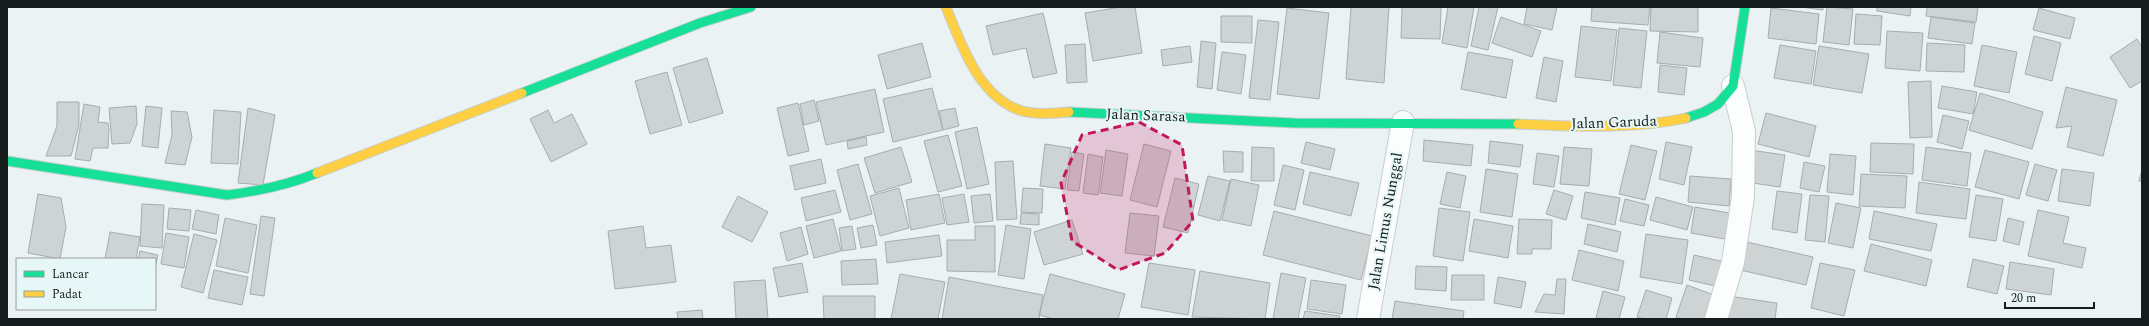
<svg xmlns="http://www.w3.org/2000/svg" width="2149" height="326" font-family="Spectral,serif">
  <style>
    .building { fill: #ced4d4; stroke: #a7adad }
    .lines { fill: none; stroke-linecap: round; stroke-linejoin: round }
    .street-casing { stroke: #c7cdcf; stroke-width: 24 }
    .fast-casing { stroke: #c7cdcf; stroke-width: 11 }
    .slow-casing { stroke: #c7cdcf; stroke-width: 11 }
    .street { stroke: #fcfdfd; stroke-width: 22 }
    .fast { stroke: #16e098; stroke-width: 9 }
    .slow { stroke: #ffcf43; stroke-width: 9 }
    .marked { fill: #c2185b; fill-opacity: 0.2; stroke: #c2185b; stroke-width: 3; stroke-dasharray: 8 5; stroke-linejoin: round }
    .labels { text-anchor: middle; stroke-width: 4; stroke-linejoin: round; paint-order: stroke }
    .street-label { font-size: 15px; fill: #161b1b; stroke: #e7f6f7 }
  </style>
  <rect width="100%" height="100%" fill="#eaf2f4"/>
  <!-- building -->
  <path class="building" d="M 1121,7 L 1135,7 L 1142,53 L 1093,61 L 1085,13 Z
    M 1351,7 L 1389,7 L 1384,83 L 1346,79 Z
    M 1402,7 L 1441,7 L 1440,39 L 1401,38 Z
    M 1448,7 L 1474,7 L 1467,48 L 1442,43 Z
    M 1479,7 L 1498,7 L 1488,50 L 1471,46 Z
    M 1527,7 L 1557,7 L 1552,30 L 1524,24 Z
    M 1592,7 L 1650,7 L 1648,25 L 1591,21 Z
    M 1651,7 L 1698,7 L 1698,32 L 1650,31 Z
    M 1801,7 L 1823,7 L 1823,10 Z
    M 1827,7 L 1853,9 L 1849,45 L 1823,42 Z
    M 1877,7 L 1911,7 L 1910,16 L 1877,11 Z
    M 1927,7 L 1978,7 L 1976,22 L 1926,16 Z
    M 1287,8 L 1329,13 L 1319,99 L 1277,94 Z
    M 1771,8 L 1819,14 L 1816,44 L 1768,38 Z
    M 2039,8 L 2075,18 L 2070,39 L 2033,30 Z
    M 1043,13 L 1057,73 L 1033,78 L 1026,48 L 993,55 L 986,26 Z
    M 1856,14 L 1882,16 L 1880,45 L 1854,44 Z
    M 1221,16 L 1252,16 L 1252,43 L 1221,42 Z
    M 1501,17 L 1541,31 L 1532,57 L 1492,43 Z
    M 1931,17 L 1975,23 L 1972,44 L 1928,38 Z
    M 1258,20 L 1279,22 L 1270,100 L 1249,98 Z
    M 1581,26 L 1617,30 L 1611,81 L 1575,77 Z
    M 1619,28 L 1647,31 L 1641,88 L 1613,85 Z
    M 1887,31 L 1923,33 L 1920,71 L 1885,68 Z
    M 1660,32 L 1703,38 L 1700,67 L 1657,63 Z
    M 2034,36 L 2061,43 L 2052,81 L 2025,74 Z
    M 2137,39 L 2142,47 L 2142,81 L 2130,88 L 2110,57 Z
    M 1201,41 L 1216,43 L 1212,89 L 1197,87 Z
    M 922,43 L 931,77 L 887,89 L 878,55 Z
    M 1927,43 L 1965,45 L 1964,72 L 1926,71 Z
    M 1085,44 L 1087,82 L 1067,83 L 1065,45 Z
    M 1780,45 L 1816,51 L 1811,84 L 1774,78 Z
    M 1982,45 L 2017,52 L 2009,93 L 1974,86 Z
    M 1190,46 L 1192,62 L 1163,66 L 1161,50 Z
    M 1819,46 L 1869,54 L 1862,93 L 1813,85 Z
    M 1222,52 L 1246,55 L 1241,94 L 1217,90 Z
    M 1468,52 L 1513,60 L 1506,98 L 1461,89 Z
    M 1544,57 L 1563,61 L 1556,102 L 1536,98 Z
    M 707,58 L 723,113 L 689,123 L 673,68 Z
    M 1660,65 L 1687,68 L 1684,95 L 1658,92 Z
    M 667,72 L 682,125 L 650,134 L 635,81 Z
    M 1931,81 L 1932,137 L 1910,138 L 1908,82 Z
    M 1942,86 L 1977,92 L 1973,114 L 1938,108 Z
    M 2066,87 L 2117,100 L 2103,156 L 2067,147 L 2072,126 L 2056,128 Z
    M 932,88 L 943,130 L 893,142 L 883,99 Z
    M 875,89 L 884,132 L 826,145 L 816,102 Z
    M 1980,93 L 2043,112 L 2032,149 L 1969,130 Z
    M 814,100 L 819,121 L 804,125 L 800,104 Z
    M 57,102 L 79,102 L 79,125 L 71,156 L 46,156 L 57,126 Z
    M 798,103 L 809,151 L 788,156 L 777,108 Z
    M 84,104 L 100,107 L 98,122 L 108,123 L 109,130 L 108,148 L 93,148 L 90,161 L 75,159 Z
    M 136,106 L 137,124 L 130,143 L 112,144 L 109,108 Z
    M 146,106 L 162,108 L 158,148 L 142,146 Z
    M 248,108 L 275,115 L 263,185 L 238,183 Z
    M 955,108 L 959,126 L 943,130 L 939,111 Z
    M 214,110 L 241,112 L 238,164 L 211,163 Z
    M 548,110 L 554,123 L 572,114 L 587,144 L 551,162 L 530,119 Z
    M 171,111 L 187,112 L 192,137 L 185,165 L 165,163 L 172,135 Z
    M 1766,113 L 1816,126 L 1809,157 L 1758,144 Z
    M 1943,115 L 1969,121 L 1962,149 L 1937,142 Z
    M 977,127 L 989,184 L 967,189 L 955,132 Z
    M 948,135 L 962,186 L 938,192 L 924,141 Z
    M 866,137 L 867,145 L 848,149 L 847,141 Z
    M 1424,140 L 1473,145 L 1471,166 L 1423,161 Z
    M 1490,141 L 1523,145 L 1520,167 L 1488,163 Z
    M 1306,142 L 1335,149 L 1330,170 L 1301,163 Z
    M 1666,142 L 1692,147 L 1684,185 L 1659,179 Z
    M 1871,143 L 1914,144 L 1913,174 L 1870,172 Z
    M 1045,144 L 1071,148 L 1065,189 L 1040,186 Z
    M 1144,144 L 1171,151 L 1157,207 L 1130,200 Z
    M 1631,145 L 1657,151 L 1645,200 L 1619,194 Z
    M 901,147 L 912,182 L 875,193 L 864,158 Z
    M 1252,147 L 1274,148 L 1274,181 L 1251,181 Z
    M 1564,147 L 1592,149 L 1589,186 L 1560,184 Z
    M 1926,147 L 1971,153 L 1967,186 L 1922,180 Z
    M 1106,150 L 1128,154 L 1122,196 L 1100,193 Z
    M 1750,150 L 1785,155 L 1780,187 L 1746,182 Z
    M 1985,150 L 2029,162 L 2019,199 L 1975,187 Z
    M 1223,151 L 1243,152 L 1243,172 L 1224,172 Z
    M 1072,152 L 1084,154 L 1079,191 L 1067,190 Z
    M 1537,153 L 1559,156 L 1554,187 L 1533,184 Z
    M 1088,154 L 1103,157 L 1098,195 L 1083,193 Z
    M 1830,154 L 1856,156 L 1853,195 L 1827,192 Z
    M 821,159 L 826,183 L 795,190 L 790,166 Z
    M 1013,161 L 1017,219 L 997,220 L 995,162 Z
    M 1804,162 L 1825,166 L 1819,192 L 1800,188 Z
    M 858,164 L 872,214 L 850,220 L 837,170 Z
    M 2035,164 L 2057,170 L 2048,201 L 2026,195 Z
    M 1283,165 L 1304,170 L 1295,210 L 1274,205 Z
    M 1486,169 L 1518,174 L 1512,217 L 1480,212 Z
    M 2062,169 L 2094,173 L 2090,206 L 2058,201 Z
    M 2142,170 L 2142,181 L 2139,181 Z
    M 1310,172 L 1359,183 L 1351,216 L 1303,204 Z
    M 1447,172 L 1466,176 L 1460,208 L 1440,204 Z
    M 1861,174 L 1907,176 L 1905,208 L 1859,206 Z
    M 1208,176 L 1230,181 L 1220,221 L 1198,215 Z
    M 1690,176 L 1731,179 L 1729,206 L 1688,202 Z
    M 1175,178 L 1199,184 L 1188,233 L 1163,227 Z
    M 1231,179 L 1259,185 L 1251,226 L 1222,220 Z
    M 1919,182 L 1970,189 L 1966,219 L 1916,213 Z
    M 899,188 L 909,228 L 880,236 L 870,196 Z
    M 1023,188 L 1043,189 L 1042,213 L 1021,212 Z
    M 835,190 L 841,212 L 806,221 L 801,198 Z
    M 1554,190 L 1573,196 L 1566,220 L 1546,214 Z
    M 1777,191 L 1802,194 L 1797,233 L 1772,229 Z
    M 1585,192 L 1620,198 L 1615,225 L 1581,218 Z
    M 38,194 L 61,198 L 66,227 L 60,259 L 28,253 Z
    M 939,194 L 945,223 L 911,230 L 906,200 Z
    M 964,194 L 969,222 L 947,225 L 942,198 Z
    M 990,194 L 993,221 L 974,223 L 971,196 Z
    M 1810,195 L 1829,196 L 1825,242 L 1805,240 Z
    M 1976,195 L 2003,199 L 1996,241 L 1969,237 Z
    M 738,196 L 768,212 L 752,242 L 722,227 Z
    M 1656,197 L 1693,207 L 1687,230 L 1650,220 Z
    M 1625,199 L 1649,205 L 1644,226 L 1620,221 Z
    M 1836,203 L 1861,208 L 1853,248 L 1828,243 Z
    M 142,204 L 164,205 L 162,248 L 140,246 Z
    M 1695,207 L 1735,214 L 1730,240 L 1691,233 Z
    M 169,208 L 191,210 L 189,231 L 167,229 Z
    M 1439,208 L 1470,212 L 1463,261 L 1433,256 Z
    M 196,210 L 219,215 L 216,234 L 192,229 Z
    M 2038,210 L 2069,217 L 2063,243 L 2086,248 L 2082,268 L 2028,256 Z
    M 1274,211 L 1372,236 L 1361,280 L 1263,255 Z
    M 1874,211 L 1937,224 L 1931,251 L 1869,239 Z
    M 1021,213 L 1039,214 L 1039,225 L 1020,224 Z
    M 1130,213 L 1159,216 L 1154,256 L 1125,253 Z
    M 261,216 L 275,218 L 264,296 L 250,294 Z
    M 225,218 L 257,225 L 248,273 L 216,266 Z
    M 2008,218 L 2024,222 L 2019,245 L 2003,241 Z
    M 833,219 L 841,251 L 814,258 L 806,226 Z
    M 1474,219 L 1513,226 L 1508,258 L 1469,251 Z
    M 1519,219 L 1552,220 L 1551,249 L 1532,249 L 1532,254 L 1517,254 Z
    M 1072,220 L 1083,254 L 1044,265 L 1034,232 Z
    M 1588,224 L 1621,232 L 1617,252 L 1584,244 Z
    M 873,225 L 877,245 L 861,248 L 857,228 Z
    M 1006,225 L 1031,229 L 1024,279 L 998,275 Z
    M 643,226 L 646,248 L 671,245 L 676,282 L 615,289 L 608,231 Z
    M 852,226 L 856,249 L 842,251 L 839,228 Z
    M 975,226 L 995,226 L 995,272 L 947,271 L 947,240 L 975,240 Z
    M 801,227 L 808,254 L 787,261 L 780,233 Z
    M 110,232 L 140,237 L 136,259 L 105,259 Z
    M 166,233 L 189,237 L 184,268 L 161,264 Z
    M 194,234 L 217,240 L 203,293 L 181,287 Z
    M 1646,234 L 1688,240 L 1682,284 L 1640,277 Z
    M 939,235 L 942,256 L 887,263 L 885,242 Z
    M 1747,242 L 1813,257 L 1806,285 L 1740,270 Z
    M 1871,244 L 1932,260 L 1926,286 L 1864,271 Z
    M 1579,250 L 1624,261 L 1618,291 L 1572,280 Z
    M 140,251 L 158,255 L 155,268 L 155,259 L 138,259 Z
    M 1694,255 L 1729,263 L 1724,288 L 1689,280 Z
    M 876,259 L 878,284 L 842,285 L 841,261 Z
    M 1973,259 L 2004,266 L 1997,294 L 1967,287 Z
    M 2010,262 L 2054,269 L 2051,295 L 2006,289 Z
    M 802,263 L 808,292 L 779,297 L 773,268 Z
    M 1149,263 L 1195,270 L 1188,315 L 1141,307 Z
    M 1820,263 L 1855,270 L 1844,316 L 1811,308 Z
    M 1416,266 L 1447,267 L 1446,291 L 1415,289 Z
    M 214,270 L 248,277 L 242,305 L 208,298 Z
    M 1200,271 L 1270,283 L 1265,319 L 1192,317 Z
    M 1281,273 L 1306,278 L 1298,319 L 1273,319 Z
    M 900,274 L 945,282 L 938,319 L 891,319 Z
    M 1050,274 L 1125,294 L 1118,319 L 1054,319 L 1039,315 Z
    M 1452,275 L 1484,275 L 1484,300 L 1451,300 Z
    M 949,277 L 1043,295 L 1039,319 L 942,319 Z
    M 1498,277 L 1526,282 L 1521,308 L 1494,303 Z
    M 1557,279 L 1566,279 L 1564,314 L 1535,312 L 1544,294 L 1555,295 Z
    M 765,280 L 768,319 L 736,319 L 734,282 Z
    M 1311,280 L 1346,285 L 1342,314 L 1307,309 Z
    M 1687,285 L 1719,297 L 1710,319 L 1682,319 L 1676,317 Z
    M 1646,290 L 1672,298 L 1666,319 L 1645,319 L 1637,317 Z
    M 1603,291 L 1625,297 L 1619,319 L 1596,318 Z
    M 823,296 L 875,296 L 875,319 L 824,319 Z
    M 1728,296 L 1777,303 L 1775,319 L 1725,319 Z
    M 1395,301 L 1464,311 L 1463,319 L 1392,319 Z
    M 702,310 L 703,319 L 678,319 L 677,312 Z
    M 1305,311 L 1340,316 L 1339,319 L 1303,319 Z"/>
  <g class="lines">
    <!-- street casing -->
    <g class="street-casing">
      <path id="street" d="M 1368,319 L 1403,122
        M 1716,319 L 1733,262 L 1743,197 L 1744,131 L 1733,86"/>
    </g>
    <!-- fast casing -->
    <g class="fast-casing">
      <path id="fast" d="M 522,93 L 700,23 L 751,7
        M 1069,112 L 1294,123 L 1518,124
        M 1686,118 L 1704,112 L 1718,104 L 1733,86 L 1745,7
        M 7,161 L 227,195 C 259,191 288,185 317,173"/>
    </g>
    <!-- slow casing -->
    <g class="slow-casing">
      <path id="slow" d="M 946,7 C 961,44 979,98 1022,111 C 1037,115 1053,113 1069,112
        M 1518,124 C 1573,126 1632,130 1686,118
        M 317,173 L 522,93"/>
    </g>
    <!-- street -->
    <use href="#street" class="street"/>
    <!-- fast -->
    <use href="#fast" class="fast"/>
    <!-- slow -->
    <use href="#slow" class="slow"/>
  </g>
  <!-- marked area -->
  <path class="marked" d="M 1139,122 L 1182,145 L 1193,221 L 1165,253 L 1118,270 L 1072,241 L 1061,183 L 1082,135 Z"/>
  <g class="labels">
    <!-- street labels -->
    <g class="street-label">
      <text transform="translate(1146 115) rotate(2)" y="5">Jalan Sarasa</text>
      <text transform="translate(1614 122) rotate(-2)" y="5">Jalan Garuda</text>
      <text transform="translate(1385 221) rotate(-80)" y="5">Jalan Limus Nunggal</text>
    </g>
  </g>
  <!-- border -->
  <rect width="2149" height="326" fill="none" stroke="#161b1b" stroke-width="16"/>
  <!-- legend -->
  <rect x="16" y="258" width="140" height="52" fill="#e7f6f7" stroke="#939e9f"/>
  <rect x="24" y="271" width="20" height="6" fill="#16e098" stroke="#939e9f"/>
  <text x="52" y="278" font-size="12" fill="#161b1b">Lancar</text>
  <rect x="24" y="291" width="20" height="6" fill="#ffcf43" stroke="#939e9f"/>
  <text x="52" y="298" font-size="12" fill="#161b1b">Padat</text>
  <!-- scale -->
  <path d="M2005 302v6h89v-6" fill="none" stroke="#161b1b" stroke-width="2"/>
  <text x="2011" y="302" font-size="12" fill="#161b1b" stroke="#e7f6f7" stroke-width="3" paint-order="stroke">20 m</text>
</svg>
